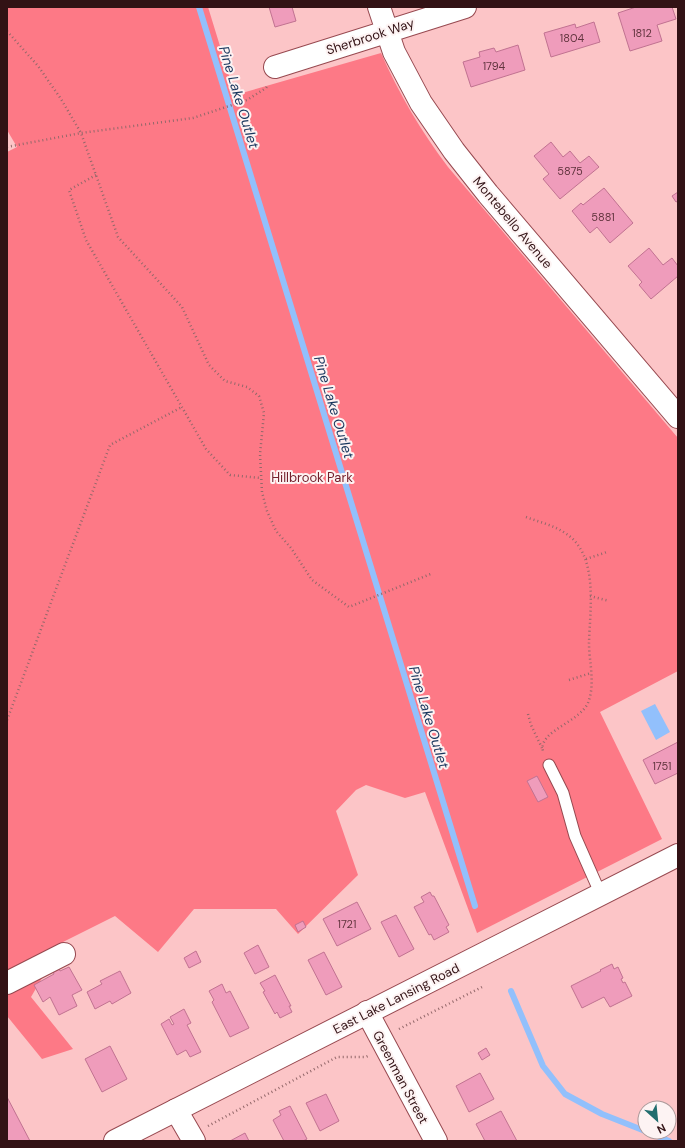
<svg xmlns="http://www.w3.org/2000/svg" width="685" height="1148" font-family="'DM Sans',sans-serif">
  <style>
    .green { fill: #fd7986 }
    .water { fill: #92c0fc }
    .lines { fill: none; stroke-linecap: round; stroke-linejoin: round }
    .stream { stroke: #92c0fc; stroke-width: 6 }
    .building { fill: #ef9cbb; stroke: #c17291 }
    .service-casing { stroke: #974950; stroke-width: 13 }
    .minor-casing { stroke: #974950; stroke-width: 24 }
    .tertiary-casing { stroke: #974950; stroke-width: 24 }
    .path { stroke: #93686a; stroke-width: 2.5; stroke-dasharray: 1 3; stroke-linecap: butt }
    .service { stroke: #fff; stroke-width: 11 }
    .minor { stroke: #fff; stroke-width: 22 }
    .tertiary { stroke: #fff; stroke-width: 22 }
    .labels { text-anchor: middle; stroke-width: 4; stroke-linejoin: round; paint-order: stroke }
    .number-label { font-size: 11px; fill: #61343e }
    .street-label { font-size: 13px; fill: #321215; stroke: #fdf3f3 }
    .park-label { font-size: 13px; fill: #74202d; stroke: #fdf3f3 }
    .water-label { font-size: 14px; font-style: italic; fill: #18365d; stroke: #fdf3f3 }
  </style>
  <rect width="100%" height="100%" fill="#fcc5c7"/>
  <!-- green -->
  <path class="green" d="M 7,7 L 208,7 L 235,95 L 381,53 C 399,94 421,131 448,167 L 678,438 L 678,671 L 600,712 L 662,839 L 477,933 L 425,792 L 405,798 L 366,785 L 356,790 L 336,811 L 358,875 L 298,934 L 276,909 L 194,909 L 158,952 L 115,916 L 63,942 L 31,997 L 73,1049 L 42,1059 L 7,1016 L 7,152 L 17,147 L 7,130 Z"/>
  <!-- water -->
  <path class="water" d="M 655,704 L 670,732 L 656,740 L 641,711 Z"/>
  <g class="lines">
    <!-- stream -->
    <path class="stream" d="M 199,7 L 475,906
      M 511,991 L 543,1066 L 565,1094 L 602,1114 L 645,1131
      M 647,1132 L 669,1141"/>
  </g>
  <!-- building -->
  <path class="building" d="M 269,7 L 292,7 L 296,21 L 275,27 Z
    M 636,7 L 672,7 L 676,19 L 657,25 L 662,41 L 630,51 L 618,13 Z
    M 594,22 L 600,42 L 551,57 L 544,33 L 575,24 L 576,28 Z
    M 518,45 L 525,70 L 471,87 L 463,62 L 480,57 L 479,52 L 494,48 L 496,52 Z
    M 551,142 L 563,157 L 570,151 L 580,163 L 589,156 L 599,167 L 560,199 L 543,179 L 549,174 L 534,156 Z
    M 604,188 L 633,223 L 610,243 L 597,227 L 590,233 L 572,211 L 581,203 L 583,205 Z
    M 678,192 L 678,201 L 676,202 L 672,196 Z
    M 649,248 L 663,265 L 672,258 L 678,266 L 678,276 L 651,299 L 639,285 L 642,282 L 628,266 Z
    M 678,742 L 678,773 L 655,784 L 643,760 Z
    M 537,776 L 548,797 L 538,802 L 527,781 Z
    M 430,892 L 432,896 L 434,896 L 449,925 L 446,927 L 449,932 L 434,940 L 431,934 L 429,935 L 414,907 L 424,902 L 421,897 Z
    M 357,902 L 371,929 L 337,946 L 323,919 Z
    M 396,915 L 414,949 L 399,957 L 381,922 Z
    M 303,921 L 306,927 L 298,932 L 295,925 Z
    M 258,945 L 269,967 L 255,974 L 244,953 Z
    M 196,951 L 201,962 L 189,968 L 184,958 Z
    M 324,952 L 342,987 L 326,995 L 308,960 Z
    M 612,964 L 614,969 L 618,967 L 623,978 L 621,979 L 623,983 L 625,982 L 632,996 L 610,1007 L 604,997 L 582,1008 L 571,986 L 601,971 L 600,970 Z
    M 58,967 L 60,971 L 69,967 L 82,990 L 72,995 L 77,1006 L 59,1015 L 50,997 L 43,1002 L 34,985 L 54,974 L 52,970 Z
    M 120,971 L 131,993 L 112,1004 L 110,1001 L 95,1009 L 87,992 L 102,984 L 100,981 Z
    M 275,975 L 291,1006 L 289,1006 L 292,1012 L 280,1018 L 277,1012 L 275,1014 L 263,992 L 265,991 L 260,983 Z
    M 222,984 L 226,993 L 230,991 L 249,1028 L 230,1037 L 212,1002 L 214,1000 L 209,991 Z
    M 184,1009 L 191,1023 L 187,1025 L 201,1052 L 190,1057 L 186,1050 L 177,1055 L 161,1024 L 169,1019 L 172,1025 L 174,1024 L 170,1017 Z
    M 110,1046 L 127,1079 L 102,1092 L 85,1059 Z
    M 486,1048 L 490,1055 L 482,1060 L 478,1053 Z
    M 480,1073 L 494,1099 L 469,1112 L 456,1086 Z
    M 326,1094 L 339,1121 L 320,1131 L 306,1103 Z
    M 7,1097 L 30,1141 L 7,1141 Z
    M 290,1106 L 307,1139 L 303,1141 L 284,1141 L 273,1120 L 281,1115 L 279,1111 Z
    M 501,1111 L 517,1141 L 485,1141 L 476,1124 Z
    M 245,1133 L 249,1141 L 230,1141 Z"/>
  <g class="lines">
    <!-- service casing -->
    <g class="service-casing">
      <path id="service" d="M 549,765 L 563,793 L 575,836 L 601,895"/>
    </g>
    <!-- minor casing -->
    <g class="minor-casing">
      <path id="minor" d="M 379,7 L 394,52 L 421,103 L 454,151 L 488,194 L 678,417
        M 275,67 L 465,7
        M 7,983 L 64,954
        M 367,1012 L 436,1141
        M 176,1110 L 194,1141"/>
    </g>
    <!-- tertiary casing -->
    <g class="tertiary-casing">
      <path id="tertiary" d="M 115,1141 L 678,855"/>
    </g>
    <!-- path -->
    <path class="path" d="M 7,31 L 38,66 L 61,99 L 81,133 L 118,237 L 182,307 L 209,365 L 225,381 L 247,387 L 259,396 L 264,413 L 260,454 L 262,492 L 267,511 L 276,531 L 291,548 L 312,580 L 349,607 L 433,573
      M 7,147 L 81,133 L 193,118 L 247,100 L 266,88 L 268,85
      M 96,175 L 69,190 L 86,240 L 206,449 L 230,475 L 261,478
      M 526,517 C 539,522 553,525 565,533 C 599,554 590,608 589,643 C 589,661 595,682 589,700 C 583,722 538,730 543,751
      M 586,559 L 607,552
      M 590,596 L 609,601
      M 569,680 L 591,673
      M 528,714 L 531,725 L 542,748
      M 7,720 L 110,445 L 182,407
      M 399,1029 L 482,987
      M 208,1126 L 337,1057 L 366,1057 L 368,1056"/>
    <!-- service -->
    <use href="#service" class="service"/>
    <!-- minor -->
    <use href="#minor" class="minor"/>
    <!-- tertiary -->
    <use href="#tertiary" class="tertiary"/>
  </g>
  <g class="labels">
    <!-- number labels -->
    <g class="number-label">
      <text x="642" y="37">1812</text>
      <text x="572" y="42">1804</text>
      <text x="494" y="70">1794</text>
      <text x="570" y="175">5875</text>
      <text x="603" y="221">5881</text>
      <text x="662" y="770">1751</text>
      <text x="347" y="928">1721</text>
    </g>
    <!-- street labels -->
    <g class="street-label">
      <text transform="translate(370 36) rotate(-18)" y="5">Sherbrook Way</text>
      <text transform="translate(513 222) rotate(50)" y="5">Montebello Avenue</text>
      <text transform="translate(396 998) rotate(-27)" y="5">East Lake Lansing Road</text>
      <text transform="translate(401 1077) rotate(62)" y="5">Greenman Street</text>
    </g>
    <!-- park labels -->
    <g class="park-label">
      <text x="312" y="482">Hillbrook Park</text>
    </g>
    <!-- water labels -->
    <g class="water-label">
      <text transform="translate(239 97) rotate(73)" y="5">Pine Lake Outlet</text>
      <text transform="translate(334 407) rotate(73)" y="5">Pine Lake Outlet</text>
      <text transform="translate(429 717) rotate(73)" y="5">Pine Lake Outlet</text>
    </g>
  </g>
  <!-- border -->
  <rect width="685" height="1148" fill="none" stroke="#321215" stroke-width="16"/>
  <!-- north arrow -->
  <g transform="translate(657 1120) rotate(153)"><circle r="19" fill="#fdf3f3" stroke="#ac999a"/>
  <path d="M0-3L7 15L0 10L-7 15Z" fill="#216d6e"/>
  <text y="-6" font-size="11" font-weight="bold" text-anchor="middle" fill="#321215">N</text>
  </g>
</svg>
